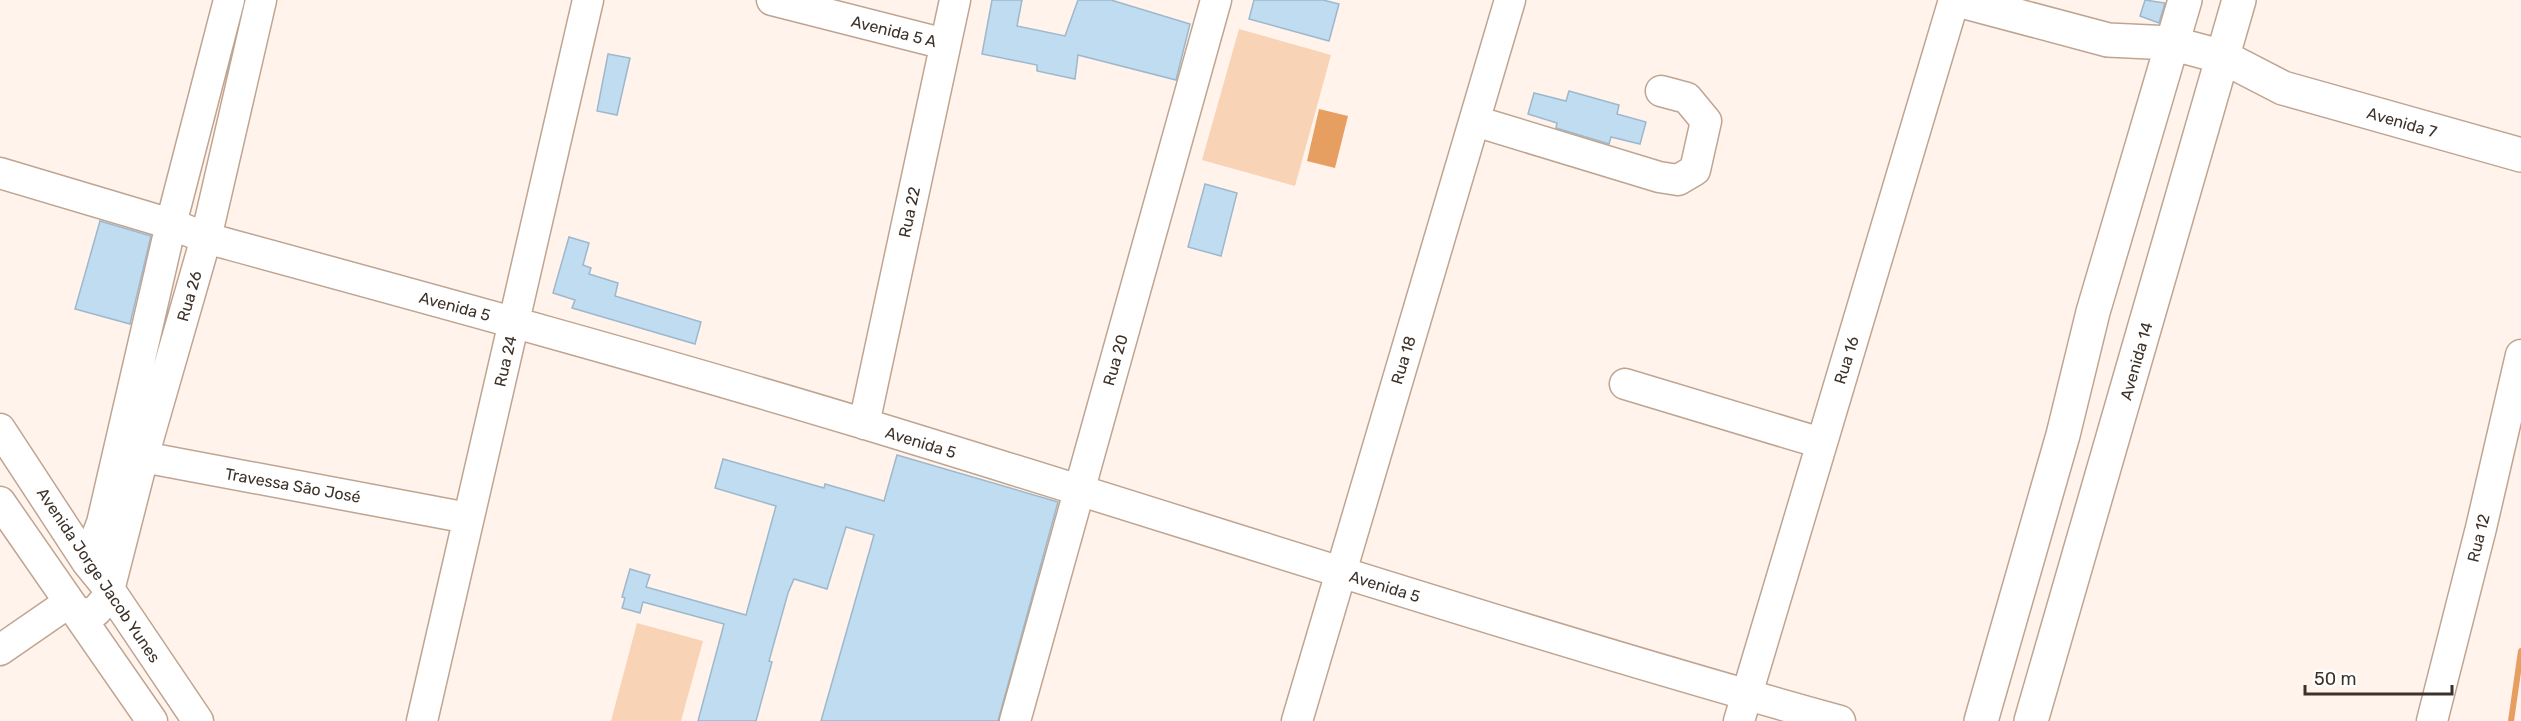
<svg xmlns="http://www.w3.org/2000/svg" width="2521" height="721" font-family="Rubik,sans-serif">
  <style>
    .green { fill: #f9d3b6 }
    .water { fill: #e69e61 }
    .lines { fill: none; stroke-linecap: round; stroke-linejoin: round }
    .stream { stroke: #e69e61; stroke-width: 6 }
    .building { fill: #c0dcf1; stroke: #9db8cc; stroke-width: 1.5 }
    .minor-casing { stroke: #bfa591; stroke-width: 33 }
    .major-casing { stroke: #bfa591; stroke-width: 36 }
    .minor { stroke: #fff; stroke-width: 30 }
    .major { stroke: #fff; stroke-width: 33 }
    .labels { text-anchor: middle; stroke-width: 6; stroke-linejoin: round; paint-order: stroke }
    .street-label { font-size: 16px; fill: #3d322a; stroke: #fff }
  </style>
  <rect width="100%" height="100%" fill="#fff3eb"/>
  <!-- green -->
  <path class="green" d="M 1239,29 L 1331,55 L 1295,186 L 1202,160 Z
    M 637,623 L 703,641 L 681,721 L 611,721 Z"/>
  <!-- water -->
  <path class="water" d="M 1319,109 L 1348,116 L 1335,168 L 1307,161 Z"/>
  <g class="lines">
    <!-- stream -->
    <path class="stream" d="M 2511,721 L 2521,651"/>
  </g>
  <!-- building -->
  <path class="building" d="M 992,0 L 1022,0 L 1017,26 L 1065,36 L 1078,0 L 1111,0 L 1190,24 L 1176,80 L 1078,55 L 1075,79 L 1037,71 L 1037,65 L 982,54 Z
    M 1254,0 L 1323,0 L 1339,4 L 1329,41 L 1249,19 Z
    M 2145,0 L 2165,3 L 2159,23 L 2140,16 Z
    M 608,54 L 630,58 L 617,115 L 597,111 Z
    M 1569,91 L 1619,105 L 1617,114 L 1646,122 L 1640,144 L 1611,137 L 1609,144 L 1556,128 L 1557,123 L 1528,114 L 1534,93 L 1566,101 Z
    M 1205,184 L 1237,193 L 1221,256 L 1188,247 Z
    M 100,221 L 151,236 L 130,324 L 75,309 Z
    M 569,237 L 589,243 L 583,265 L 591,268 L 589,274 L 618,283 L 615,296 L 701,322 L 695,344 L 572,308 L 575,300 L 553,293 Z
    M 897,455 L 1058,502 L 998,721 L 821,721 L 874,535 L 846,527 L 827,589 L 794,579 L 788,593 L 769,661 L 772,662 L 756,721 L 698,721 L 724,624 L 643,602 L 640,613 L 622,608 L 625,598 L 622,597 L 630,569 L 650,575 L 646,587 L 746,615 L 776,506 L 715,488 L 723,459 L 824,488 L 825,484 L 884,501 Z"/>
  <g class="lines">
    <!-- minor casing -->
    <g class="minor-casing">
      <path id="minor" d="M 772,0 L 945,44
        M 1475,121 L 1659,177 L 1678,180 L 1695,170 L 1706,121 L 1687,98 L 1661,91
        M 0,173 L 171,224 L 206,238 C 426,298 647,358 865,424 C 1190,523 1513,630 1840,721
        M 1625,384 L 1821,443
        M 864,424 L 955,0
        M 0,429 L 87,562 L 109,589 L 198,721
        M 125,449 L 143,457 L 468,518
        M 0,502 L 152,721
        M 87,562 L 102,523 L 171,224 L 229,0
        M 79,615 L 96,611 L 107,598 L 143,457 L 206,238 L 261,0
        M 0,650 L 68,603
        M 422,721 L 588,0
        M 1015,721 L 1216,0
        M 1297,721 L 1510,0
        M 1739,721 L 1954,0
        M 2432,721 L 2481,528 L 2521,355"/>
    </g>
    <!-- major casing -->
    <g class="major-casing">
      <path id="major" d="M 1958,0 L 2108,40 L 2171,43 L 2223,57 L 2283,88 L 2521,155
        M 1981,721 L 2063,435 L 2093,312 L 2185,0
        M 2031,721 L 2239,0"/>
    </g>
    <!-- minor -->
    <use href="#minor" class="minor"/>
    <!-- major -->
    <use href="#major" class="major"/>
  </g>
  <g class="labels">
    <!-- street labels -->
    <g class="street-label">
      <text transform="translate(894 31) rotate(14)" y="6">Avenida 5 A</text>
      <text transform="translate(2402 122) rotate(16)" y="6">Avenida 7</text>
      <text transform="translate(909 212) rotate(-78)" y="6">Rua 22</text>
      <text transform="translate(189 296) rotate(-74)" y="6">Rua 26</text>
      <text transform="translate(455 306) rotate(15)" y="6">Avenida 5</text>
      <text transform="translate(1115 360) rotate(-74)" y="6">Rua 20</text>
      <text transform="translate(1403 360) rotate(-73)" y="6">Rua 18</text>
      <text transform="translate(1846 360) rotate(-73)" y="6">Rua 16</text>
      <text transform="translate(505 361) rotate(-77)" y="6">Rua 24</text>
      <text transform="translate(2136 361) rotate(-74)" y="6">Avenida 14</text>
      <text transform="translate(921 442) rotate(17)" y="6">Avenida 5</text>
      <text transform="translate(293 485) rotate(10)" y="6">Travessa São José</text>
      <text transform="translate(2478 538) rotate(-76)" y="6">Rua 12</text>
      <text transform="translate(99 575) rotate(56)" y="6">Avenida Jorge Jacob Yunes</text>
      <text transform="translate(1385 586) rotate(17)" y="6">Avenida 5</text>
    </g>
  </g>
  <!-- scale -->
  <path d="M2305 685v9h147v-9" fill="none" stroke="#3d322a" stroke-width="3"/>
  <text x="2314" y="685" font-size="18" fill="#3d322a" stroke="#ffffff" stroke-width="4.5" paint-order="stroke">50 m</text>
</svg>
